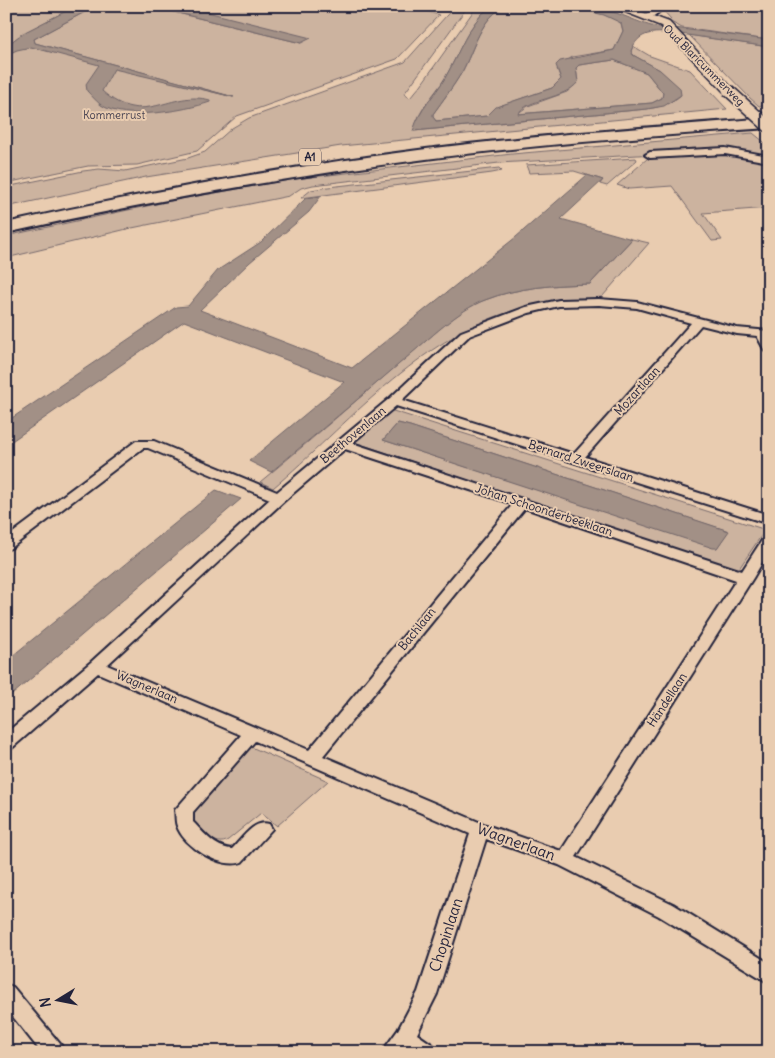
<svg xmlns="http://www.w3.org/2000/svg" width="775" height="1058" font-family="Delius,sans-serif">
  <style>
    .green { fill: #ccb39f; stroke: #776a6d; fill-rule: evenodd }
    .water { fill: #a29086; stroke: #6f6468; fill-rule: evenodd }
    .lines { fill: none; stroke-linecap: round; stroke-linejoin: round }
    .street-casing { stroke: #22223b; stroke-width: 4 }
    .secondary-casing { stroke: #22223b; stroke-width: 3 }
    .highway-casing { stroke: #22223b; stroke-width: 4 }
    .street { fill: #e9ccb0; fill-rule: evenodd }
    .secondary { fill: #e9ccb0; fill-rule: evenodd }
    .highway { fill: #e9ccb0; fill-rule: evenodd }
    .secondary-bridge-casing { stroke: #22223b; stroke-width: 14; stroke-linecap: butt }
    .secondary-bridge { stroke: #e9ccb0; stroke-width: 11 }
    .labels { text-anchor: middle; stroke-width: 4; stroke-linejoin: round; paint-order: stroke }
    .far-street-label { font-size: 11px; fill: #22223b; stroke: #e9ccb0 }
    .far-park-label { font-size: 11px; fill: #443f4f; stroke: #e9ccb0 }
    .shield { fill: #e9ccb0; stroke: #5e555e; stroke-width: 1 }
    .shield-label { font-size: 11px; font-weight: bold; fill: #22223b }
    .street-label { font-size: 12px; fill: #22223b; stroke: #e9ccb0 }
    .near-street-label { font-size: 15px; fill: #22223b; stroke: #e9ccb0 }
  </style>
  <rect width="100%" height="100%" fill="#e9ccb0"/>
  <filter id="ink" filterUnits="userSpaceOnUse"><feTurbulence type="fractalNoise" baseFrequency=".02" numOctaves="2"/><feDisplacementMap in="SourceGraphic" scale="10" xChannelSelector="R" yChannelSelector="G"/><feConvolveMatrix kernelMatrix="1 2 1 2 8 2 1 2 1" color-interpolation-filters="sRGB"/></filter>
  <g filter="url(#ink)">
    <!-- green -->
    <path class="green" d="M 6,6 L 76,6 L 24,33 L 6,46 Z
      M 96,6 L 149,6 L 301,43 L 183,6 L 408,6 L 439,15 L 397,59 L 237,116 L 197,151 L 137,165 L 88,166 L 6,183 L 6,55 L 25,45 L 233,97 L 35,43 L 34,39 Z
      M 455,6 L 468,6 L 404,94 L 410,98 L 421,85 L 477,6 L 491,6 C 468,23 459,54 445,78 C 434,96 418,109 414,131 L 647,109 C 660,107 671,104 681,95 L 660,70 L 633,55 L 631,51 L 633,46 L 650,56 L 690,70 L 727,109 L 341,146 L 146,177 L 6,207 L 6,187 L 83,171 L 99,169 L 125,171 L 188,158 L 205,152 L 232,128 L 249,118 L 405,62 Z
      M 507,6 C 545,6 587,2 621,23 L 623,31 L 614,50 L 572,57 L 557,69 L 561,79 L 552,88 L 497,107 L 487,116 L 436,121 L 433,117 L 433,114 C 443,100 453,87 462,72 C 474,50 481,15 507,6 Z
      M 659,6 L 769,6 L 769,40 L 682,28 L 667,20 L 671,19 Z
      M 689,35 L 769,47 L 769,105 L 759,106 L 750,98 Z
      M 614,60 L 647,73 L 663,93 L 662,98 L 652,103 L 517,114 L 528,106 L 567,92 L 578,82 L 576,68 L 579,65 Z
      M 753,133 L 769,146 L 769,157 L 734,151 L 707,151 L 499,163 L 313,185 L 301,188 L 289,196 L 127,229 L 6,258 L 6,236 L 175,200 L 294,179 L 512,154 Z
      M 729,155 L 769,162 L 769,208 L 703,213 L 722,240 L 712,241 L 672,186 L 629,189 L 617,185 L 648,158 Z
      M 636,158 L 637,160 L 607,186 L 600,184 L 603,180 L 574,171 L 529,173 L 526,165 Z
      M 499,168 L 502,171 L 492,173 L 301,198 L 311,190 L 328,187 Z
      M 632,239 L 649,243 L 602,297 C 573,300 544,302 516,310 C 420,336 346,426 273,488 L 260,482 C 310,441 359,398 408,356 C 430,338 459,309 485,300 C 518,287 554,285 590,284 Z
      M 387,409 L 763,529 L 763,533 L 738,570 L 354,442 L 353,438 ZM 398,423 L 410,426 L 728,531 L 717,548 L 383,440 Z
      M 249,746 L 328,781 L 277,826 L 261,813 L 228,840 C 216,848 202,831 193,823 L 191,816 Z"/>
    <!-- water -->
    <path class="water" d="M 76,6 L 96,6 L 34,39 L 35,43 L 234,97 L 114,69 L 102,91 C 144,129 170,89 210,100 L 210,102 C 184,111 125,121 101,105 C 96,101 91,95 87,91 L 86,84 L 99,65 L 31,47 L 17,50 L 6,55 L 6,46 L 23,33 Z
      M 149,6 L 183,6 L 311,38 L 301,43 Z
      M 491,6 L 507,6 C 481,15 474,50 462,72 C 453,87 443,100 433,114 L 433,117 L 436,121 L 487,116 L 496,107 L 552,88 L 561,79 L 556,65 L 560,61 L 614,50 L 623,31 L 621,23 L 604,15 L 566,6 C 584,6 599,8 616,13 C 634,19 650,28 668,29 L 666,27 L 769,40 L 769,47 L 667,32 L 668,33 C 650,32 638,33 631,51 L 633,55 L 660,70 L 680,88 L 681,95 L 664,106 L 647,109 L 413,131 C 420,108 434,97 445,78 C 459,54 468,23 491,6 ZM 614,60 L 647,73 L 663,93 L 662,98 L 652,103 L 518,114 C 527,98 564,100 578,82 L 576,68 L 579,65 Z
      M 587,175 L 603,180 L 561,219 L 632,239 L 590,284 C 554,285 518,287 485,300 C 458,310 428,340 405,359 C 361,397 316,434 271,472 L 249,461 L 344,382 L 184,321 L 6,445 L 6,422 L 176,307 L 188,306 L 218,270 L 261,242 L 306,198 L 321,196 L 309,212 L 249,263 L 200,310 L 352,368 L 516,237 Z
      M 398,423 L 410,426 L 729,531 L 717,548 L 713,548 L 383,440 Z
      M 216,490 L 241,499 L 6,700 L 6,661 Z"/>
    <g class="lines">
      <!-- street casing -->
      <g class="street-casing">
        <path id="street" d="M 651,6 L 659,6 L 659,12 L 651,18 L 645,18 L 645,14 L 651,11 Z
          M 725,148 L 769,156 L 769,162 L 725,154 L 650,158 L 645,155 L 650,152 Z
          M 599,299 L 637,302 L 737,328 L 769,331 L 769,352 L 765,351 L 757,336 L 737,334 L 701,325 L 585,457 L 769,515 L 769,524 L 396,406 L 352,443 L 742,571 L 764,537 L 769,535 L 769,551 L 753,578 L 576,857 L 673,904 L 769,963 L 769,983 L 659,916 L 559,865 L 486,839 L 437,994 L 417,1034 L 433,1045 L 436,1052 L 407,1050 L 382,1052 L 398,1030 L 418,992 L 470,834 L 255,741 L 193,812 L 193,822 C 204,833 215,848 232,849 C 242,839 254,819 269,824 L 272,829 L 242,862 C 222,870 183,846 177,826 C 175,821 176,815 175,810 L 241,735 L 98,673 L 12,748 L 6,749 L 6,733 L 91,662 L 270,499 L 148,448 L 143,448 L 11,548 L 6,550 L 6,538 L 136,441 L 154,441 L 277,492 L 390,398 L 461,332 L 526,307 L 559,300 ZM 599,305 L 637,308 L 691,323 L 574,454 L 402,400 L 469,336 L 529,313 L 559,306 ZM 345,449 L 513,504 L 309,750 L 107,665 L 284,501 ZM 525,508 L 736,580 L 561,851 L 486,825 L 323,756 Z
          M 6,984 L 13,987 L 61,1045 L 64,1052 L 41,1052 L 6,1008 Z"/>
      </g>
      <!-- secondary casing -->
      <g class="secondary-casing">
        <path id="secondary" d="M 610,6 L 626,6 L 669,22 L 732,88 L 732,92 L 724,92 L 661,26 Z"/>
      </g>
      <!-- highway casing -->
      <g class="highway-casing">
        <path id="highway" d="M 769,118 L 769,128 C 654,136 539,144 426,159 C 285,177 145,202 6,233 L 6,223 C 145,192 285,167 426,149 C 540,135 654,127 769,118 Z"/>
      </g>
      <!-- street -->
      <use href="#street" class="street"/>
      <!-- secondary -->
      <use href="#secondary" class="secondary"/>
      <!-- highway -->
      <use href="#highway" class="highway"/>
      <!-- secondary-bridge casing -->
      <g class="secondary-bridge-casing">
        <path id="secondary-bridge" d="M 728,90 L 769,127"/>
      </g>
      <!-- secondary-bridge -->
      <use href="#secondary-bridge" class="secondary-bridge"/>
    </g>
  </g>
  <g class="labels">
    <!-- far-street labels -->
    <g class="far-street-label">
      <text transform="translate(704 65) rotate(45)" y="4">Oud Blaricummerweg</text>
    </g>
    <!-- far-park labels -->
    <g class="far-park-label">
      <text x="114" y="119">Kommerrust</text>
    </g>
    <!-- shield labels -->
    <rect class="shield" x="299" y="148.5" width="22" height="17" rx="4"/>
    <g class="shield-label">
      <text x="310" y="161">A1</text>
    </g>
    <!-- street labels -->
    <g class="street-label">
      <text transform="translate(637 391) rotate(-48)" y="4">Mozartlaan</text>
      <text transform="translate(353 435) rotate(-40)" y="4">Beethovenlaan</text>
      <text transform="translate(581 461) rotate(18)" y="4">Bernard Zweerslaan</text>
      <text transform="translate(544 510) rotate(18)" y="4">Johan Schoonderbeeklaan</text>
      <text transform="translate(417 629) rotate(-51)" y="4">Bachlaan</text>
      <text transform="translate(147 687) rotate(23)" y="4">Wagnerlaan</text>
      <text transform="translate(667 700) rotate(-57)" y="4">Händellaan</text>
    </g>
    <!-- near-street labels -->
    <g class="near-street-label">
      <text transform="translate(516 842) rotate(20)" y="5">Wagnerlaan</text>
      <text transform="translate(446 935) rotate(-72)" y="5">Chopinlaan</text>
    </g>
  </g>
  <!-- margin -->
  <rect width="775" height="1058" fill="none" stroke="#e9ccb0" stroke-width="25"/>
  <rect x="12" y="12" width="750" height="1033" fill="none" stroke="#22223b" stroke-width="2" filter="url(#ink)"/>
  <!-- north arrow -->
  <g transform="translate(58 1000) rotate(260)" stroke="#e9ccb0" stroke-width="4" paint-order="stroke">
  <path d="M0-4L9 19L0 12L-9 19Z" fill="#22223b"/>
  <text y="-8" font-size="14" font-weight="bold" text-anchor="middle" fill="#22223b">N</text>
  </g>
</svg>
